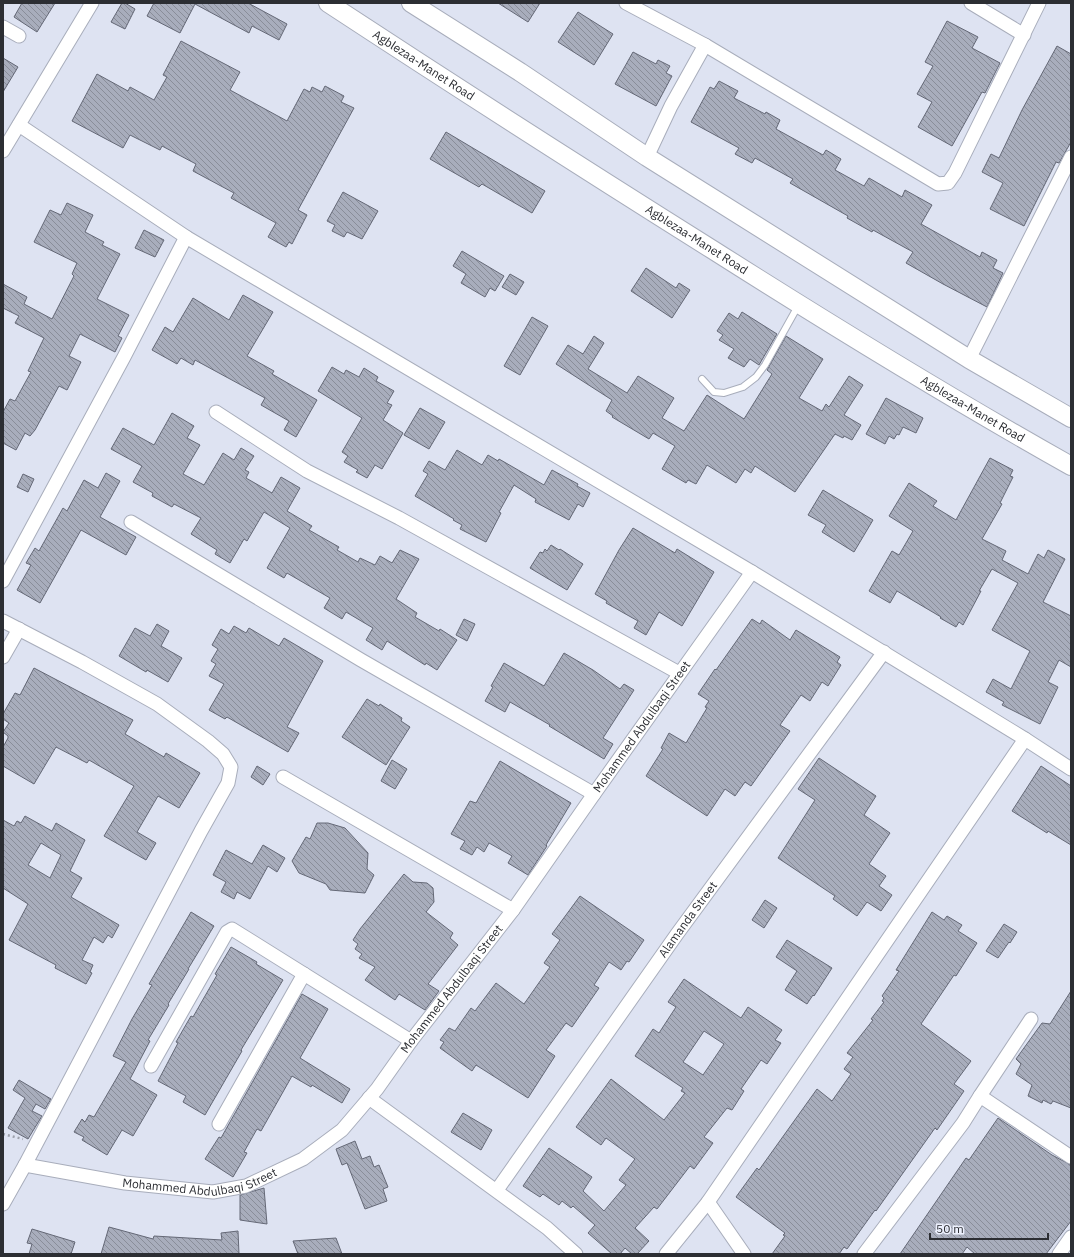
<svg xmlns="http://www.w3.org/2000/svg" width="1074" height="1257" font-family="'IBM Plex Sans',sans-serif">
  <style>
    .building { fill: url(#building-back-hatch); stroke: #646876; fill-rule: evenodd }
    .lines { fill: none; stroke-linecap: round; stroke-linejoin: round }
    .lane-casing { stroke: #a8adbb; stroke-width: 8 }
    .street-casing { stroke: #a8adbb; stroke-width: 15 }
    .secondary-casing { stroke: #a8adbb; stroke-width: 20 }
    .path { stroke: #9da1ac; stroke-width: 2.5; stroke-dasharray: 2 3; stroke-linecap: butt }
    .lane { stroke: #fff; stroke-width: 6 }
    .street { stroke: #fff; stroke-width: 13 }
    .secondary { stroke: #fff; stroke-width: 18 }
    .labels { text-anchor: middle; stroke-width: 4; stroke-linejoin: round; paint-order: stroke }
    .street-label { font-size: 12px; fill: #2c2e33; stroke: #ecf0fd }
  </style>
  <defs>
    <pattern id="building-back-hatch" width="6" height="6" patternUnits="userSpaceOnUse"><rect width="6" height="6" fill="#a8adbc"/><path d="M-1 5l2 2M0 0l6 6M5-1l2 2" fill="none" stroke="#898d99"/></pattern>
  </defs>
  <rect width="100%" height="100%" fill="#dee3f2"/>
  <!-- building -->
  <path class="building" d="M 22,3 L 55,3 L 37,32 L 14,17 Z
    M 122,3 L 125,3 L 135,9 L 125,29 L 111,22 Z
    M 154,3 L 248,3 L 287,24 L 279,40 L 252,26 L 249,33 L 195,4 L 180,33 L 147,16 Z
    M 498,3 L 540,3 L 528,22 Z
    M 578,12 L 613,34 L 594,65 L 558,42 Z
    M 947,21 L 978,37 L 972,48 L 1000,63 L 985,93 L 982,92 L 952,146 L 918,127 L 932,102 L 917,94 L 933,66 L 925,62 Z
    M 181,41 L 240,72 L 230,90 L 287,121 L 304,89 L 310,92 L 312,87 L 322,92 L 325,86 L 344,96 L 341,102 L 354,108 L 298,210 L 307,215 L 292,244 L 289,242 L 286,247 L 268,237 L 276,223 L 231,198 L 234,193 L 193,171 L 196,164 L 162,146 L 160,150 L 130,135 L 123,148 L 72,121 L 97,74 L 128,91 L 130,87 L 154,100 L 167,77 L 163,75 Z
    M 1057,46 L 1071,54 L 1071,142 L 1059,163 L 1056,162 L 1024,226 L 990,209 L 1003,183 L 982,172 L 991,154 L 999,158 L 1022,110 Z
    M 633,52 L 656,64 L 658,60 L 670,66 L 666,73 L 672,76 L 656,106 L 615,84 Z
    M 3,58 L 18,67 L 3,92 Z
    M 719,81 L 738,91 L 734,98 L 765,114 L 766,112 L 780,120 L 776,129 L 823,155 L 826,150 L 841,159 L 835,170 L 864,186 L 869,178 L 902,197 L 905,190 L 932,205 L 921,224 L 980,257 L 982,252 L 997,260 L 993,268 L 1003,273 L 987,307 L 943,284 L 906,263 L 913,252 L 873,230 L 872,232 L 847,218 L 848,216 L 790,183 L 793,179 L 755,158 L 752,163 L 735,154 L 739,148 L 691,122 L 710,87 L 714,89 Z
    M 446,132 L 545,191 L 532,213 L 482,184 L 479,187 L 430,159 Z
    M 343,192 L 378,211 L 362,239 L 347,232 L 344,237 L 332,231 L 335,225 L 327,221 Z
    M 67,203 L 93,215 L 85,232 L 104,242 L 102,245 L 120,254 L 97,299 L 129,315 L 118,336 L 122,338 L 115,352 L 80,334 L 69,356 L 81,362 L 67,390 L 59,386 L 35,430 L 30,436 L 25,433 L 16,450 L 3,443 L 3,412 L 10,399 L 15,401 L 31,372 L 28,371 L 44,338 L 15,323 L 19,316 L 3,308 L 3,284 L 27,297 L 24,304 L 52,319 L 74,276 L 72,274 L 77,263 L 34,242 L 50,210 L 61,215 Z
    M 144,230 L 164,240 L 155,257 L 135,248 Z
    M 462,251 L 504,276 L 495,291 L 490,288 L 485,297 L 461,283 L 466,274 L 453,266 Z
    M 646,268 L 676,288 L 679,283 L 690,290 L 672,318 L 631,291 Z
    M 510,274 L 524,282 L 516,295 L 502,287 Z
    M 243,295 L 273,312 L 247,356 L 274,371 L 272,374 L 317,400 L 296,437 L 284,430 L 289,421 L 261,405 L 265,398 L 195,360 L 193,365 L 181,358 L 177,364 L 152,350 L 165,327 L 173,332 L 193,298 L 229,320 Z
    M 742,312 L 777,334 L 759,365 L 750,359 L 744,367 L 728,358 L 734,349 L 719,340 L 723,335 L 717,331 L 729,313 L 738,319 Z
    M 532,317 L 548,326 L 520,375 L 504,366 Z
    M 594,336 L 604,343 L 588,369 L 627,393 L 638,376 L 674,398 L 662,418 L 684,431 L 707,395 L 744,419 L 772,374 L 767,370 L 786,336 L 823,359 L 799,398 L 822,411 L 826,404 L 829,407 L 849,376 L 863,385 L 844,415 L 861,425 L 852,440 L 844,436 L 843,438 L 835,434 L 795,492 L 755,466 L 751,473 L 745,469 L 736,483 L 707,465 L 696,484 L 688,480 L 686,483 L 662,469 L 675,446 L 653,433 L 649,439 L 612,417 L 613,416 L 606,411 L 612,400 L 556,364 L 568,345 L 583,354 Z
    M 332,367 L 344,374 L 346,370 L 359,377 L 364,368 L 378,377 L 376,381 L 394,391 L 387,403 L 392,405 L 383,420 L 403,433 L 382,469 L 375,465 L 367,478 L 356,472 L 358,470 L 344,462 L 348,456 L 342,452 L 362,418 L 318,391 Z
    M 886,398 L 923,418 L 916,433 L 903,427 L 899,435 L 897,434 L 894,439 L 889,436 L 885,444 L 866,434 Z
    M 420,408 L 445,422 L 429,449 L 404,435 Z
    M 172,413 L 194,426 L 187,438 L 200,445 L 183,474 L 204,485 L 223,453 L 234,460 L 241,448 L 254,456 L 245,470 L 249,472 L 246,478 L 272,493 L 281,477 L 300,488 L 287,511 L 312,526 L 309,530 L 339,547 L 337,550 L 358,562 L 360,558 L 375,565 L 380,556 L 392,563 L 400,550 L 419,559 L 396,599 L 417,613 L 415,617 L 439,631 L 440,629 L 457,640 L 437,670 L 426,663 L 425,665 L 387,641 L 382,650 L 366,640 L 373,628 L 346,612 L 342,619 L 324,608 L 330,598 L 287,573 L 284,578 L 267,568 L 290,528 L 264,512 L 247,541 L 244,539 L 230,563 L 215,554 L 217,550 L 191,534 L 201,518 L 174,504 L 172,507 L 152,496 L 153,493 L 133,482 L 142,466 L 111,449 L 123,428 L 154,445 Z
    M 457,450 L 482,465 L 488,455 L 498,461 L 499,459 L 544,485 L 552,470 L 578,484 L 577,486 L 590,493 L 583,507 L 578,504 L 569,520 L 535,502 L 536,499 L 514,485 L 499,512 L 501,513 L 486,542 L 460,529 L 462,525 L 453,520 L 454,519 L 415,496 L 428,474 L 423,471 L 429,461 L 445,470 Z
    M 990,458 L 1013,470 L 1010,476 L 1013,477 L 1000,503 L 1002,504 L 982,539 L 1006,551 L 1002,560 L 1028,574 L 1038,554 L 1044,558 L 1048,550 L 1065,559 L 1043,602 L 1071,616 L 1071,667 L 1059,660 L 1048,682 L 1058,687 L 1040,724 L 1002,705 L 1004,702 L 986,692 L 993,679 L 1011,689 L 1030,651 L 992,630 L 1018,583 L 992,569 L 979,591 L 981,591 L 963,625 L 959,622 L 956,627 L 940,618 L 941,617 L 897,591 L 890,603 L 869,591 L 892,551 L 899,555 L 913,531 L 889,516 L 909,483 L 937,501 L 933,506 L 956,520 Z
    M 106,473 L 120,481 L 100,517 L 136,537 L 126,555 L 81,530 L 40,603 L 17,590 L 31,565 L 26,563 L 35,548 L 39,551 L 63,508 L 67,511 L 84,480 L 98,488 Z
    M 23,474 L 34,479 L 28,492 L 17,487 Z
    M 823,490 L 873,520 L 854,552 L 822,532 L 826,525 L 808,515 Z
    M 633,528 L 675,553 L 677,549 L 714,572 L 682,626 L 659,612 L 646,635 L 634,628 L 638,621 L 606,603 L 607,601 L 595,594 L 619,550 Z
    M 551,545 L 559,550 L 560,549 L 583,564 L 567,590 L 530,568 L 540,552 L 543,553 L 545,549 L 547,551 Z
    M 464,619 L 475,624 L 467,641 L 456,635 Z
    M 752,619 L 760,624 L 762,620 L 790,640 L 796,630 L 840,657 L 837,662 L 841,665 L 828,686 L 822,682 L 810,701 L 801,695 L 780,725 L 790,731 L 751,786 L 745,782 L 735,796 L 725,789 L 707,816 L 646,776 L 663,749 L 661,748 L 669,733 L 686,743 L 707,708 L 705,707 L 709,701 L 698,694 L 715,669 L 716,670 Z
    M 157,624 L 169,631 L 161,646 L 182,658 L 168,682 L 147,670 L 146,672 L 119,656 L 135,628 L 150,636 Z
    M 234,626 L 246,633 L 249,628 L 279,646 L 284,638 L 323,661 L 287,727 L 299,733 L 288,752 L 227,717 L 225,719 L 209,710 L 224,684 L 209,676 L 216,664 L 211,661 L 218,649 L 212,645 L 221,629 L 229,634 Z
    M 564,653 L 593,670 L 620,689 L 624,684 L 634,690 L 603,738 L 613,744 L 604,759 L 549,726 L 550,725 L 510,702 L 505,712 L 485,701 L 493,687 L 491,686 L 504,663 L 544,686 Z
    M 34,668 L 133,720 L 125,734 L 164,757 L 166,753 L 200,773 L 179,808 L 158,796 L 137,832 L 156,843 L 146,860 L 104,836 L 134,786 L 89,760 L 87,763 L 56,747 L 34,784 L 3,766 L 3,747 L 8,738 L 8,736 L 3,732 L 9,723 L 3,719 L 3,714 L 15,693 L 20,695 Z
    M 367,699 L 379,706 L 380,704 L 402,718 L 401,721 L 410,727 L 386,765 L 342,737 Z
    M 819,758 L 876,796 L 864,815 L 890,833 L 869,864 L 886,876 L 879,886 L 892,895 L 881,911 L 867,902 L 857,916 L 833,899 L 835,896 L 778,858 L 815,800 L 798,789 Z
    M 392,760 L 407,769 L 395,789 L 381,781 Z
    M 500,761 L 571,803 L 546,845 L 547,846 L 528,875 L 508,863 L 512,856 L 489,843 L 484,852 L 477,847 L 472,855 L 460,849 L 465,841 L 451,834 L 470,801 L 476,803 Z
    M 257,766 L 270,774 L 263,785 L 251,777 Z
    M 1041,766 L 1071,786 L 1071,845 L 1048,831 L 1047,833 L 1012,811 Z
    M 25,816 L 52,831 L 56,823 L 85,840 L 70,871 L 82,878 L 71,897 L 119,925 L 112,938 L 108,935 L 103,943 L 94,937 L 82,960 L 93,965 L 90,972 L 92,973 L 86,984 L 55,968 L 56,965 L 9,940 L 28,904 L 3,888 L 3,820 L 14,826 L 17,821 L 21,823 ZM 41,843 L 61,855 L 50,878 L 28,865 Z
    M 317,823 L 328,823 L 345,828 L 368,853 L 367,869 L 374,875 L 365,893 L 330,890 L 326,884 L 299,873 L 292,861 L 306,837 L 310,839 Z
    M 263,845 L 285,858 L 277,872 L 268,866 L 250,899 L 237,892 L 234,899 L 221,892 L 226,882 L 213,875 L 226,850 L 252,864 Z
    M 404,874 L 413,882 L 427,883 L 433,888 L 434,902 L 426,912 L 453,933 L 450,938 L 458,945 L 428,984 L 439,991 L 425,1010 L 399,994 L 395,1000 L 365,980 L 375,967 L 359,958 L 362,954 L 355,949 L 358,944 L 353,940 L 360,929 Z
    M 580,896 L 644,940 L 629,962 L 627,961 L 621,970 L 609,962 L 594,985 L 599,988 L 572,1027 L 566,1023 L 546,1050 L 555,1056 L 528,1098 L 476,1065 L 472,1071 L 440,1048 L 444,1042 L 440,1040 L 449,1028 L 455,1031 L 471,1008 L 475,1011 L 496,983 L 524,1004 L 550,967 L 544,963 L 560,940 L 552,934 Z
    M 765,900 L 777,908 L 764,928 L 752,920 Z
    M 191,912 L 214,926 L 188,969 L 189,969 L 168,1004 L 169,1005 L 148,1040 L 150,1041 L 130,1079 L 157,1095 L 133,1136 L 122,1130 L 107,1155 L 82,1140 L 84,1137 L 74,1132 L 82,1119 L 85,1122 L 89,1115 L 94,1117 L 126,1062 L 113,1056 L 132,1019 L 152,985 L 149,984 Z
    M 932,912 L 944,920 L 947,916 L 962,925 L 958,931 L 977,943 L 956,976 L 954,975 L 921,1024 L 971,1061 L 954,1084 L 964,1091 L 937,1130 L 935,1128 L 876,1211 L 875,1210 L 847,1249 L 844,1247 L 839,1254 L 772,1254 L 785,1236 L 783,1235 L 785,1233 L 736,1197 L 757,1168 L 759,1170 L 817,1089 L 832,1101 L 851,1074 L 844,1069 L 853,1057 L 847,1053 L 873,1020 L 871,1019 L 884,1002 L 882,1001 L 884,998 L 882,996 L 899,971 L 896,970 Z
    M 1004,924 L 1017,932 L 1010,943 L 1009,942 L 998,958 L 986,951 Z
    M 787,940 L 832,968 L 814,996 L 813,995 L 807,1004 L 785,990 L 797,971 L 776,957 Z
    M 231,947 L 257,962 L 256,964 L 283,980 L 241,1050 L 242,1051 L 205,1115 L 183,1102 L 186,1096 L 158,1081 L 178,1043 L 176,1042 L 191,1016 L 193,1017 L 217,975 L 215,974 Z
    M 684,979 L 741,1018 L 748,1007 L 782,1030 L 775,1040 L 781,1043 L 767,1064 L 761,1060 L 741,1089 L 744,1091 L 732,1110 L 727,1108 L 704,1137 L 713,1143 L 694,1169 L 690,1166 L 657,1209 L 654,1207 L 635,1228 L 649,1241 L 637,1254 L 632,1254 L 625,1248 L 620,1254 L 612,1254 L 588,1233 L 595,1225 L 573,1206 L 571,1208 L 562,1201 L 559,1205 L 543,1194 L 540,1197 L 523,1186 L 549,1148 L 592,1177 L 583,1191 L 604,1211 L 626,1185 L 619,1180 L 635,1159 L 606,1138 L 601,1145 L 576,1127 L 611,1079 L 664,1120 L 685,1093 L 681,1091 L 683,1088 L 635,1056 L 653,1029 L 659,1033 L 676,1007 L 668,1002 ZM 704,1031 L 724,1044 L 703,1075 L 683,1062 Z
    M 1071,991 L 1071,1108 L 1053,1101 L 1051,1104 L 1043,1100 L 1042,1103 L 1028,1096 L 1032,1085 L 1016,1074 L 1021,1064 L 1016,1059 L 1042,1023 L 1050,1024 Z
    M 302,994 L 328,1009 L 300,1058 L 350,1089 L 342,1103 L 312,1085 L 311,1087 L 292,1076 L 261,1131 L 257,1129 L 244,1152 L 247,1153 L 233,1177 L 205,1159 L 219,1137 L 221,1138 Z
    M 19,1080 L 51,1099 L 45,1109 L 36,1104 L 32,1111 L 42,1116 L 28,1139 L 8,1128 L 25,1098 L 13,1090 Z
    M 463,1113 L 492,1130 L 481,1150 L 451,1132 Z
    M 998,1118 L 1052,1155 L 1071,1165 L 1071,1221 L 1046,1254 L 975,1254 L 967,1247 L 962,1254 L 900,1254 L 966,1158 L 969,1160 Z
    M 355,1141 L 362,1159 L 370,1156 L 374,1167 L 379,1165 L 388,1187 L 383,1189 L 387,1201 L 365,1209 L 347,1163 L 342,1165 L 336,1149 Z
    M 264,1188 L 267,1224 L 240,1220 L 240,1195 Z
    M 109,1227 L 153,1239 L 154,1236 L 222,1240 L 221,1233 L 238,1231 L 239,1254 L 101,1254 Z
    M 32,1229 L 75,1242 L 71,1254 L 29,1254 L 32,1244 L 27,1243 Z
    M 336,1238 L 342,1254 L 298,1254 L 293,1241 Z"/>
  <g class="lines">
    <!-- lane casing -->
    <g class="lane-casing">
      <path id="lane" d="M 702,379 L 714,392 L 724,393 L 743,387 L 756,377 L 765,365 L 798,306"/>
    </g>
    <!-- street casing -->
    <g class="street-casing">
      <g id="street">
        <path d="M 626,3 L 705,45"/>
        <path d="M 971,3 L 1024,35"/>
        <path d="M 3,27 L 19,36"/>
        <path d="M 19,125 L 186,237 L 752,572 L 1025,739 L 1071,769"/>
        <path d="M 3,151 L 92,3"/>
        <path d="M 647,157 L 671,106 L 705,45 L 938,184 L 948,183 L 955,173 L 1039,3"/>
        <path d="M 969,359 L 1071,157"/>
        <path d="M 216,412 L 307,471 L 399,518 L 679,673"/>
        <path d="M 131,522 L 361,660 L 594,794"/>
        <path d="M 3,581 L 124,357 L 186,237"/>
        <path d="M 3,621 L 82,662 L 157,704 L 208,741 L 223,754 L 231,767 L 228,783 L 201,831 L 25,1165 L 3,1204"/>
        <path d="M 3,657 L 19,629"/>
        <path d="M 283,777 L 513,910"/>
        <path d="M 151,1066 L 227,932 L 232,929 L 411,1041"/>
        <path d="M 980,1096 L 1031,1019"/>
        <path d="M 369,1098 L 547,1228 L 576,1254"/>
        <path d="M 219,1124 L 304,974"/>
        <path id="s1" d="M 25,1165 L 125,1183 L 213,1192 L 246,1186 L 303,1159 L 342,1130 L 377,1089 L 411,1041 L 513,910 L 594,794 L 752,572"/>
        <path id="s2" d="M 497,1190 L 677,934 L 884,652"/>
        <path d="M 708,1202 L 744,1254"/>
        <path d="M 666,1254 L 708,1202 L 1025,739"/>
        <path d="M 864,1254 L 963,1123 L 980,1096 L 1071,1157"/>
        <path d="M 1059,1254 L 1071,1237"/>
      </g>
    </g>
    <!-- secondary casing -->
    <g class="secondary-casing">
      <g id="secondary">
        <path id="s3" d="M 328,3 C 456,87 584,169 713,250 C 831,325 950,398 1071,466"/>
        <path d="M 411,3 L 520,72 L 647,157 L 969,359 L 1071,418"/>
      </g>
    </g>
    <!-- path -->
    <path class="path" d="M 3,1134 L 23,1139"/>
    <!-- lane -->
    <use href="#lane" class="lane"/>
    <!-- street -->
    <use href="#street" class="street"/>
    <!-- secondary -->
    <use href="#secondary" class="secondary"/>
  </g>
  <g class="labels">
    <!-- street labels -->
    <g class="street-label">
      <text dy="4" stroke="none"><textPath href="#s3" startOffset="114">Agblezaa-Manet Road</textPath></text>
      <text dy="4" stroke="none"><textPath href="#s3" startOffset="438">Agblezaa-Manet Road</textPath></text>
      <text dy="4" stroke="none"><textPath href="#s3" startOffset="762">Agblezaa-Manet Road</textPath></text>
      <text dy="4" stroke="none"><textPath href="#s1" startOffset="838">Mohammed Abdulbaqi Street</textPath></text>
      <text dy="4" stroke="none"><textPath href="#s2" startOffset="331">Alamanda Street</textPath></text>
      <text dy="4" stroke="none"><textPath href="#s1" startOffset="514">Mohammed Abdulbaqi Street</textPath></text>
      <text dy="4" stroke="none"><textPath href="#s1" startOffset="178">Mohammed Abdulbaqi Street</textPath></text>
    </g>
  </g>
  <!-- border -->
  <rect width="1074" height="1257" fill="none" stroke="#2c2e33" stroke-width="8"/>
  <!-- scale -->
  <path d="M930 1233v6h118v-6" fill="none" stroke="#2c2e33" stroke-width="2"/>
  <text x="936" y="1233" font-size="12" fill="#2c2e33" stroke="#ecf0fd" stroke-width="3" paint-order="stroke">50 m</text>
</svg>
